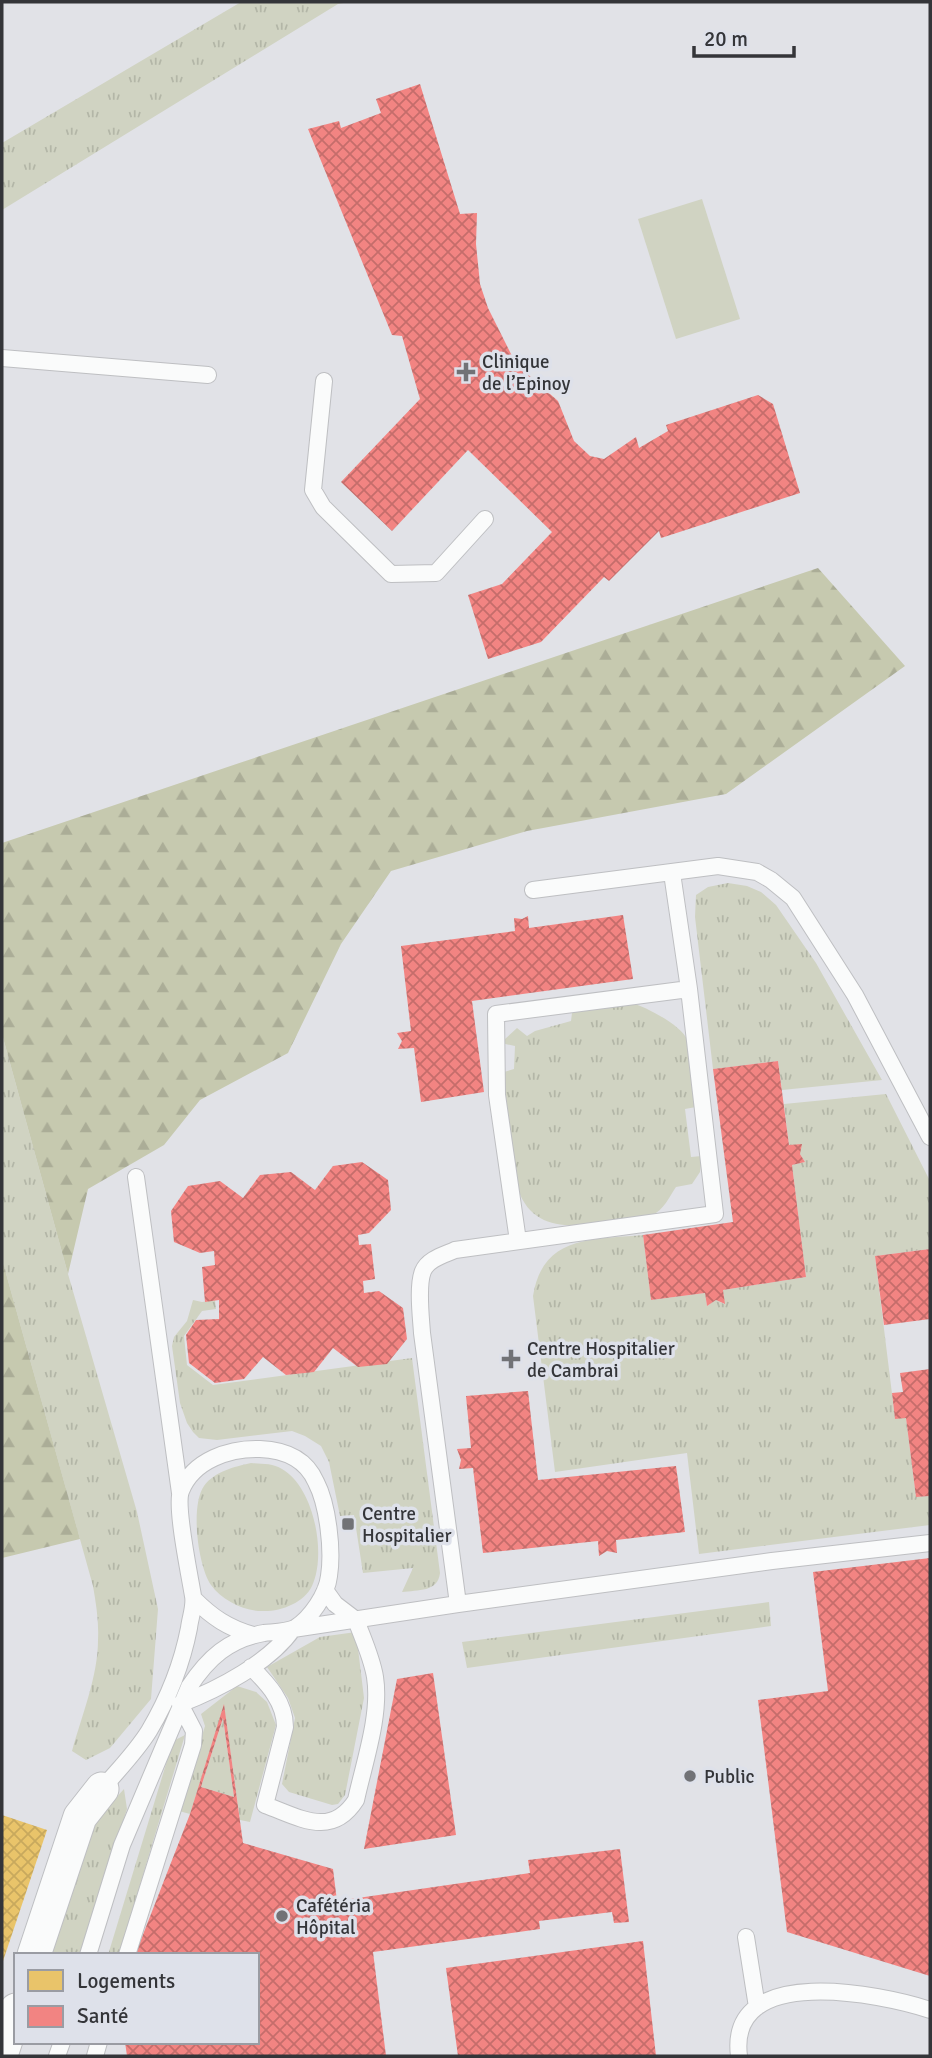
<svg xmlns="http://www.w3.org/2000/svg" width="932" height="2058" font-family="Signika,sans-serif">
  <style>
    .grass { fill: url(#grass-tufts) }
    .forest { fill: url(#forest-firs) }
    .park { fill: #d0d3c2 }
    .homes { fill: url(#homes-cross-hatch) }
    .health { fill: url(#health-cross-hatch); fill-rule: evenodd }
    .lines { fill: none; stroke-linecap: round; stroke-linejoin: round }
    .lane-casing { stroke: #bebfc2; stroke-width: 18 }
    .street-casing { stroke: #bebfc2; stroke-width: 35 }
    .lane { stroke: #fafbfb; stroke-width: 16 }
    .street { stroke: #fafbfb; stroke-width: 33 }
    .poi-dot { fill: #717276; stroke: #dee1ea; stroke-width: 2.5 }
    .labels { text-anchor: middle; stroke-width: 7; stroke-linejoin: round; paint-order: stroke }
    .poi-label { font-size: 19px; fill: #343539; stroke: #dee1ea; text-anchor: start }
  </style>
  <defs>
    <pattern id="grass-tufts" width="24" height="20" patternUnits="userSpaceOnUse" patternTransform="scale(1.75)"><rect width="24" height="20" fill="#d0d3c2"/><path d="M3 7l-1-3M5 7V3M7 7l1-3M15 17l-1-3M17 17v-4M19 17l1-3" fill="none" stroke="#b3b6a7"/></pattern>
    <pattern id="forest-firs" width="22" height="20" patternUnits="userSpaceOnUse" patternTransform="scale(1.75)"><rect width="22" height="20" fill="#c6c9af"/><path d="M5 1l3.5 6h-7zM16 11l3.5 6h-7z" fill="#abad97"/></pattern>
    <pattern id="homes-cross-hatch" width="8" height="8" patternUnits="userSpaceOnUse" patternTransform="scale(1.75)"><rect width="8" height="8" fill="#e9c46a"/><path d="M0 0l8 8M0 8l8-8" fill="none" stroke="#c8a95d"/></pattern>
    <pattern id="health-cross-hatch" width="8" height="8" patternUnits="userSpaceOnUse" patternTransform="scale(1.75)"><rect width="8" height="8" fill="#f28482"/><path d="M0 0l8 8M0 8l8-8" fill="none" stroke="#c56d6b"/></pattern>
  </defs>
  <rect width="100%" height="100%" fill="#e1e2e7"/>
  <!-- grass -->
  <path class="grass" d="M 241,2 L 349,2 L 338,4 L 2,210 L 2,143 Z
    M 728,883 L 747,886 L 761,892 L 776,905 L 816,963 L 882,1080 L 782,1090 L 778,1061 L 713,1069 L 695,917 L 696,895 L 708,887 Z
    M 632,1003 C 646,1007 683,1026 687,1040 C 693,1061 693,1085 696,1107 L 685,1109 L 691,1157 L 702,1156 L 700,1172 L 692,1184 L 676,1187 C 670,1196 663,1211 652,1215 C 641,1219 626,1219 614,1221 C 577,1227 533,1234 518,1189 L 504,1092 L 504,1072 L 514,1069 L 515,1046 L 505,1044 L 505,1039 L 517,1028 L 527,1036 L 535,1031 L 571,1021 L 572,1013 L 575,1010 Z
    M 2,1034 L 68,1274 L 137,1512 L 158,1609 L 151,1699 L 110,1748 L 86,1760 L 72,1751 C 82,1715 98,1676 98,1640 C 99,1621 96,1604 93,1586 L 2,1259 Z
    M 886,1094 L 930,1181 L 930,1249 L 875,1256 L 895,1418 L 906,1418 L 916,1497 L 930,1496 L 930,1525 L 699,1554 L 687,1453 L 555,1472 L 533,1296 C 543,1234 593,1240 643,1235 L 651,1300 L 705,1293 L 707,1306 L 716,1300 L 724,1304 L 723,1290 L 806,1277 L 792,1165 L 805,1162 L 800,1154 L 789,1145 L 784,1104 Z
    M 193,1300 L 202,1302 L 215,1300 L 216,1309 L 202,1311 L 184,1336 L 187,1365 L 213,1385 L 412,1358 L 440,1573 C 438,1592 418,1590 402,1592 L 413,1568 L 363,1573 L 354,1515 L 340,1516 L 329,1462 L 321,1446 L 305,1436 L 292,1431 L 217,1440 L 199,1438 L 193,1432 L 187,1423 L 180,1403 L 172,1346 L 174,1337 L 187,1321 Z
    M 251,1463 C 262,1464 273,1463 282,1469 C 314,1487 327,1554 312,1586 C 304,1603 280,1612 262,1611 C 243,1611 222,1600 211,1585 C 198,1566 190,1506 204,1486 C 215,1471 234,1467 251,1463 Z
    M 769,1602 L 771,1626 L 467,1668 L 462,1642 Z
    M 356,1632 L 364,1698 L 345,1795 L 338,1804 L 332,1805 L 289,1792 L 282,1784 L 295,1718 L 288,1698 L 267,1667 L 320,1637 Z
    M 237,1686 L 256,1692 L 267,1702 L 276,1725 L 250,1822 L 240,1820 L 224,1706 L 190,1814 L 179,1811 L 205,1726 L 201,1714 Z
    M 223,1718 L 234,1797 L 201,1787 Z
    M 185,1735 L 119,1955 L 108,1955 L 173,1741 Z
    M 124,1789 L 127,1809 L 80,1955 L 50,1955 L 93,1823 Z"/>
  <!-- forest -->
  <path class="forest" d="M 818,568 L 905,666 L 726,794 L 527,831 L 391,871 L 341,944 L 288,1053 L 200,1100 L 164,1145 L 88,1189 L 68,1274 L 2,1034 L 2,843 Z
    M 2,1259 L 80,1539 L 2,1558 Z"/>
  <!-- park -->
  <path class="park" d="M 702,199 L 740,319 L 676,339 L 638,219 Z"/>
  <!-- homes -->
  <path class="homes" d="M 2,1815 L 47,1830 L 2,1964 Z"/>
  <!-- health -->
  <path class="health" d="M 420,84 L 460,214 L 477,213 L 476,244 L 480,284 L 488,308 L 516,364 L 558,401 L 574,441 L 590,456 L 604,459 L 636,437 L 639,448 L 668,431 L 666,425 L 758,395 L 773,404 L 800,493 L 661,538 L 659,531 L 609,581 L 604,577 L 541,642 L 488,659 L 468,595 L 502,584 L 552,532 L 468,450 L 392,531 L 341,482 L 420,399 L 402,336 L 392,335 L 308,129 L 339,121 L 341,128 L 381,113 L 376,99 Z
    M 623,915 L 633,979 L 472,1001 L 484,1092 L 421,1102 L 414,1048 L 398,1049 L 402,1041 L 397,1033 L 411,1031 L 401,946 L 515,931 L 514,918 L 522,919 L 528,916 L 529,928 Z
    M 778,1061 L 789,1145 L 802,1144 L 800,1154 L 805,1162 L 792,1165 L 806,1277 L 723,1290 L 725,1304 L 716,1300 L 707,1306 L 705,1293 L 651,1300 L 643,1235 L 733,1222 L 713,1069 Z
    M 362,1162 L 388,1180 L 391,1210 L 369,1233 L 358,1235 L 359,1245 L 371,1244 L 375,1279 L 363,1281 L 364,1293 L 379,1291 L 403,1308 L 407,1339 L 387,1364 L 358,1367 L 333,1348 L 314,1372 L 286,1375 L 263,1357 L 244,1379 L 215,1383 L 189,1363 L 186,1335 L 196,1320 L 219,1319 L 219,1300 L 205,1302 L 202,1267 L 215,1265 L 214,1251 L 200,1253 L 174,1242 L 171,1211 L 188,1186 L 220,1181 L 243,1198 L 260,1175 L 291,1172 L 315,1190 L 333,1166 Z
    M 930,1249 L 930,1319 L 884,1325 L 875,1256 Z
    M 930,1369 L 930,1496 L 916,1497 L 906,1418 L 895,1419 L 892,1393 L 903,1392 L 900,1373 Z
    M 528,1391 L 538,1480 L 676,1466 L 685,1532 L 616,1540 L 617,1553 L 607,1551 L 599,1556 L 598,1541 L 483,1553 L 473,1468 L 459,1469 L 461,1460 L 457,1449 L 471,1448 L 466,1396 Z
    M 930,1558 L 930,1976 L 787,1932 L 758,1700 L 828,1691 L 813,1572 Z
    M 433,1673 L 456,1835 L 364,1849 L 397,1679 Z
    M 224,1704 L 243,1843 L 333,1869 L 337,1901 L 530,1873 L 528,1860 L 620,1849 L 629,1922 L 614,1923 L 612,1912 L 539,1921 L 540,1929 L 373,1952 L 386,2056 L 127,2056 L 125,2042 L 257,2042 L 257,1955 L 135,1955 L 190,1814 ZM 223,1718 L 234,1797 L 201,1787 Z
    M 643,1941 L 656,2056 L 458,2056 L 446,1968 Z"/>
  <g class="lines">
    <!-- lane casing -->
    <g class="lane-casing">
      <path id="lane" d="M 2,358 L 208,375
        M 324,381 L 313,490 L 323,507 L 391,574 L 436,573 L 485,519
        M 533,890 L 718,866 L 757,872 L 771,880 L 793,898 L 855,995 L 930,1137
        M 136,1177 L 180,1493
        M 518,1241 L 497,1095 L 496,1014 L 689,989
        M 325,1590 L 335,1604 L 356,1620
        M 194,1599 C 212,1617 228,1628 253,1635
        M 458,1604 L 422,1333 C 421,1317 417,1286 423,1271 C 428,1259 444,1255 455,1250 L 715,1214 L 689,989 L 672,873
        M 251,1667 C 268,1684 285,1702 285,1727 L 265,1805 C 299,1817 331,1839 356,1800 C 364,1763 381,1715 375,1677 C 372,1658 363,1639 356,1620
        M 180,1704 C 219,1689 269,1663 293,1629 L 458,1604 L 772,1561 L 930,1543
        M 746,1937 L 757,2007
        M 88,1955 L 122,1845 L 189,1687 C 208,1658 229,1639 264,1633 C 273,1632 287,1632 295,1628 C 311,1618 327,1594 329,1576 C 333,1550 328,1505 316,1482 C 306,1459 285,1450 260,1449 C 230,1448 193,1460 181,1491 C 175,1506 190,1577 193,1596 C 195,1606 190,1618 189,1628 C 182,1664 168,1699 149,1731 C 136,1752 118,1770 102,1789
        M 127,1955 L 193,1745 L 194,1731 L 180,1704
        M 57,2056 L 62,2042
        M 95,2056 L 99,2042
        M 739,2056 C 727,1962 881,1994 930,2010"/>
    </g>
    <!-- street casing -->
    <g class="street-casing">
      <path id="street" d="M 34,1955 L 80,1817 L 102,1789
        M 2,2052 L 16,2010"/>
    </g>
    <!-- lane -->
    <use href="#lane" class="lane"/>
    <!-- street -->
    <use href="#street" class="street"/>
  </g>
  <!-- markers -->
  <g class="poi-dot">
    <path d="M462.5 361.5h7v7h7v7h-7v7h-7v-7h-7v-7h7z"/>
    <path d="M507.5 1348.5h7v7h7v7h-7v7h-7v-7h-7v-7h7z"/>
    <rect x="341" y="1517" width="14" height="14" rx="3.5"/>
    <circle cx="690" cy="1776" r="7"/>
    <circle cx="282" cy="1916" r="7"/>
  </g>
  <g class="labels">
    <!-- poi labels -->
    <g class="poi-label">
      <text x="482" y="368">Clinique<tspan x="482" dy="22">de l’Epinoy</tspan></text>
      <text x="527" y="1355">Centre Hospitalier<tspan x="527" dy="22">de Cambrai</tspan></text>
      <text x="362" y="1520">Centre<tspan x="362" dy="22">Hospitalier</tspan></text>
      <text x="704" y="1783">Public</text>
      <text x="296" y="1912">Cafétéria<tspan x="296" dy="22">Hôpital</tspan></text>
    </g>
  </g>
  <!-- border -->
  <rect width="932" height="2058" fill="none" stroke="#343539" stroke-width="7"/>
  <!-- legend -->
  <rect x="14" y="1953" width="245" height="91" fill="#dee1ea" stroke="#9a9ca3" stroke-width="2"/>
  <rect x="28" y="1970" width="35" height="21" fill="#e9c46a" stroke="#9a9ca3" stroke-width="2"/>
  <text x="77" y="1988" font-size="21" fill="#343539">Logements</text>
  <rect x="28" y="2006" width="35" height="21" fill="#f28482" stroke="#9a9ca3" stroke-width="2"/>
  <text x="77" y="2023" font-size="21" fill="#343539">Santé</text>
  <!-- scale -->
  <path d="M694 46v10h100v-10" fill="none" stroke="#343539" stroke-width="3.5"/>
  <text x="704" y="46" font-size="21" fill="#343539" stroke="#dee1ea" stroke-width="5" paint-order="stroke">20 m</text>
</svg>
